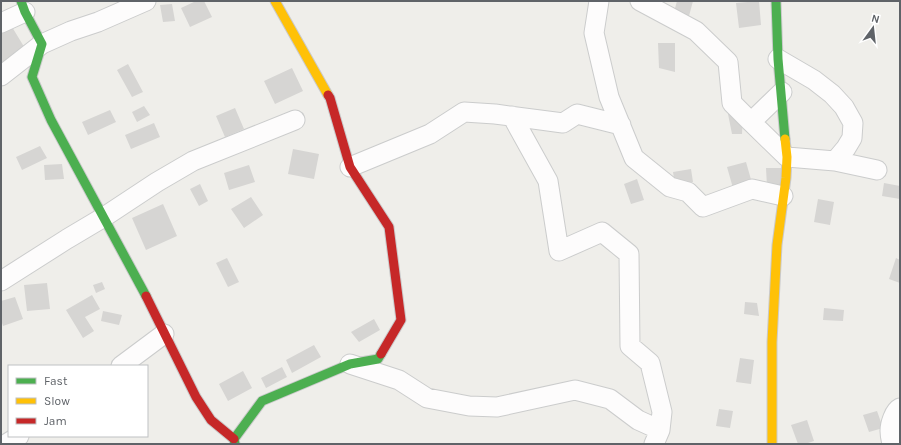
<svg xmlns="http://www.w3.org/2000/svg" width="901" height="445" font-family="Karla,sans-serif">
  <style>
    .building { fill: #d6d5d3 }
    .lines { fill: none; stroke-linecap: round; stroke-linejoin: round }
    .street-casing { stroke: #cbcccc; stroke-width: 21 }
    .fast-casing { stroke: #cacacb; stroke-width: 11 }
    .slow-casing { stroke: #cacacb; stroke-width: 11 }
    .jam-casing { stroke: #cacacb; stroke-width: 11 }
    .street { stroke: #fdfcfc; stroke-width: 19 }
    .fast { stroke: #4caf50; stroke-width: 9 }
    .slow { stroke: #ffc107; stroke-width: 9 }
    .jam { stroke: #c62828; stroke-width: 9 }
  </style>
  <rect width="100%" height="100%" fill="#efeeea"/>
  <!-- building -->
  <path class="building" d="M 196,1 L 204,1 L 212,17 L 190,27 L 181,8 Z
    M 677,1 L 693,1 L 689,16 L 674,12 Z
    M 759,1 L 761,25 L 739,28 L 736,3 Z
    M 172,4 L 175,21 L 163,22 L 160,5 Z
    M 9,22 L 26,50 L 2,64 L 1,62 L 1,26 Z
    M 658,43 L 675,43 L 675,72 L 659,68 Z
    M 128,64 L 143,92 L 132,97 L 117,70 Z
    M 292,68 L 303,91 L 275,104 L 264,81 Z
    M 144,106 L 150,115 L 137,122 L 132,112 Z
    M 235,108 L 244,129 L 225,137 L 216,116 Z
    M 110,110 L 116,122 L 88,135 L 82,122 Z
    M 728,114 L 743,115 L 742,134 L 732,134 Z
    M 154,123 L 160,137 L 131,149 L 125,135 Z
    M 40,146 L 47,158 L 22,170 L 16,157 Z
    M 293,149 L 319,154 L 314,179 L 288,174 Z
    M 746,162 L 752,183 L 733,188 L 727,167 Z
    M 62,164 L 64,179 L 45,180 L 44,165 Z
    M 249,165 L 255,182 L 229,190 L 224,173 Z
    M 766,168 L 781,168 L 782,187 L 767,187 Z
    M 691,169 L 693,182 L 675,185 L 673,172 Z
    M 637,179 L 644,200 L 631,204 L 624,184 Z
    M 884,183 L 900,186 L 900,199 L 882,196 Z
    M 200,184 L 208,201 L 199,206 L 190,189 Z
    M 251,197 L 263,215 L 244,228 L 231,209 Z
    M 818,199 L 834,202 L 830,225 L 814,222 Z
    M 163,204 L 177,236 L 146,250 L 132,218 Z
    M 227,258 L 239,282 L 228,287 L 216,263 Z
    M 896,258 L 900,260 L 900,283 L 889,279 Z
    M 102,282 L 105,289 L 96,293 L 93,285 Z
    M 47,283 L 50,309 L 27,311 L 24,285 Z
    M 92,295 L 100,309 L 85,317 L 94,331 L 83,338 L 66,310 Z
    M 15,297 L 23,319 L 3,326 L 1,320 L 1,301 Z
    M 745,302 L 757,303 L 759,316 L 744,314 Z
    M 824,308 L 844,310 L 843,321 L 823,320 Z
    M 103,311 L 122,315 L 119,325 L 101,321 Z
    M 374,319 L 380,330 L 359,342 L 351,332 Z
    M 314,345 L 321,357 L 292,373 L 286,360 Z
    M 740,358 L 754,360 L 751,384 L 736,382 Z
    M 282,367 L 287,377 L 266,388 L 261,378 Z
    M 243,371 L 252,388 L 228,401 L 219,384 Z
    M 719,409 L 733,411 L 730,428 L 716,426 Z
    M 877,411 L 883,428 L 869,432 L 863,415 Z
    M 807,420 L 814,441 L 805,444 L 798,444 L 791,425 Z"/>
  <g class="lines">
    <!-- street casing -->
    <g class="street-casing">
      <path id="street" d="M 599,1 L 594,33 L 609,97 L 634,158 L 670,187 L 688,192 L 703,207 L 752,189 L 783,196
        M 640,1 L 696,31 L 728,62 L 732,103 L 751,122
        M 1,23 L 25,12
        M 778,59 L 814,80 L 832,94 L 844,107 L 853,123 L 852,138 L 846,148 L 835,161
        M 1,76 L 42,44 L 71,31 L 98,22 L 146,1
        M 782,92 L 751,122 L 787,157 L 835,161 L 877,170
        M 512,116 L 548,181 L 559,251 L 602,232 L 629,254 L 630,346 L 650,363 L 662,412 L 660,430 L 654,444
        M 350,167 L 430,134 L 464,112 L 495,114 L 563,123 L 577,114 L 621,125
        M 1,281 L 67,239 L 104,217 L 157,182 L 193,161 L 295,120
        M 350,364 L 399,380 L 427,398 L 469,406 L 497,407 L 575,390 L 610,399 L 638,420 L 660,430
        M 121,366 L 164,334
        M 6,444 L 19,436
        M 892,444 C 891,440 890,435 890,431 C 890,424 894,411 900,408"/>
    </g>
    <!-- fast casing -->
    <g class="fast-casing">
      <path id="fast" d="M 21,1 L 25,12 L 42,44 L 32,77 L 51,120 L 146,296
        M 776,1 L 778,59 L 785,139
        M 235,444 L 234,439 L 262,401 L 350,364 L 378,359 L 381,354"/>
    </g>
    <!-- slow casing -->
    <g class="slow-casing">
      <path id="slow" d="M 275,1 L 328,95
        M 772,444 L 772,342 L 777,245 L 786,178 L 787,157 L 785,139"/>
    </g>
    <!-- jam casing -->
    <g class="jam-casing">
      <path id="jam" d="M 328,95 L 330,98 L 350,167 L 389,227 L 401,320 L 381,354
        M 146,296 L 196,397 L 211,420 L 234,439"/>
    </g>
    <!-- street -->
    <use href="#street" class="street"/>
    <!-- fast -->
    <use href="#fast" class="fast"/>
    <!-- slow -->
    <use href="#slow" class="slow"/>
    <!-- jam -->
    <use href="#jam" class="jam"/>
  </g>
  <!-- border -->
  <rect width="901" height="445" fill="none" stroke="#5f6368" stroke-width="4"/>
  <!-- legend -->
  <rect x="8" y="365" width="140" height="72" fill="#ffffff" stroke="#bfc1c3"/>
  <rect x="16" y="378" width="20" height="6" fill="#4caf50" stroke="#bfc1c3"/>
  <text x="44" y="385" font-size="12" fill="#5f6368">Fast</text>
  <rect x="16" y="398" width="20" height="6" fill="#ffc107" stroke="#bfc1c3"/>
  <text x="44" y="405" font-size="12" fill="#5f6368">Slow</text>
  <rect x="16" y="418" width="20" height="6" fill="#c62828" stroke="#bfc1c3"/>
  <text x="44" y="425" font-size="12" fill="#5f6368">Jam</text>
  <!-- north arrow -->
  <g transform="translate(873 28) rotate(15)" stroke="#ffffff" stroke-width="3" paint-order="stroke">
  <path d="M0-3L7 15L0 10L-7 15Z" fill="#5f6368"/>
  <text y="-6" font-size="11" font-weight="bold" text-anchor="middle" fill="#5f6368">N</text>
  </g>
</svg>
